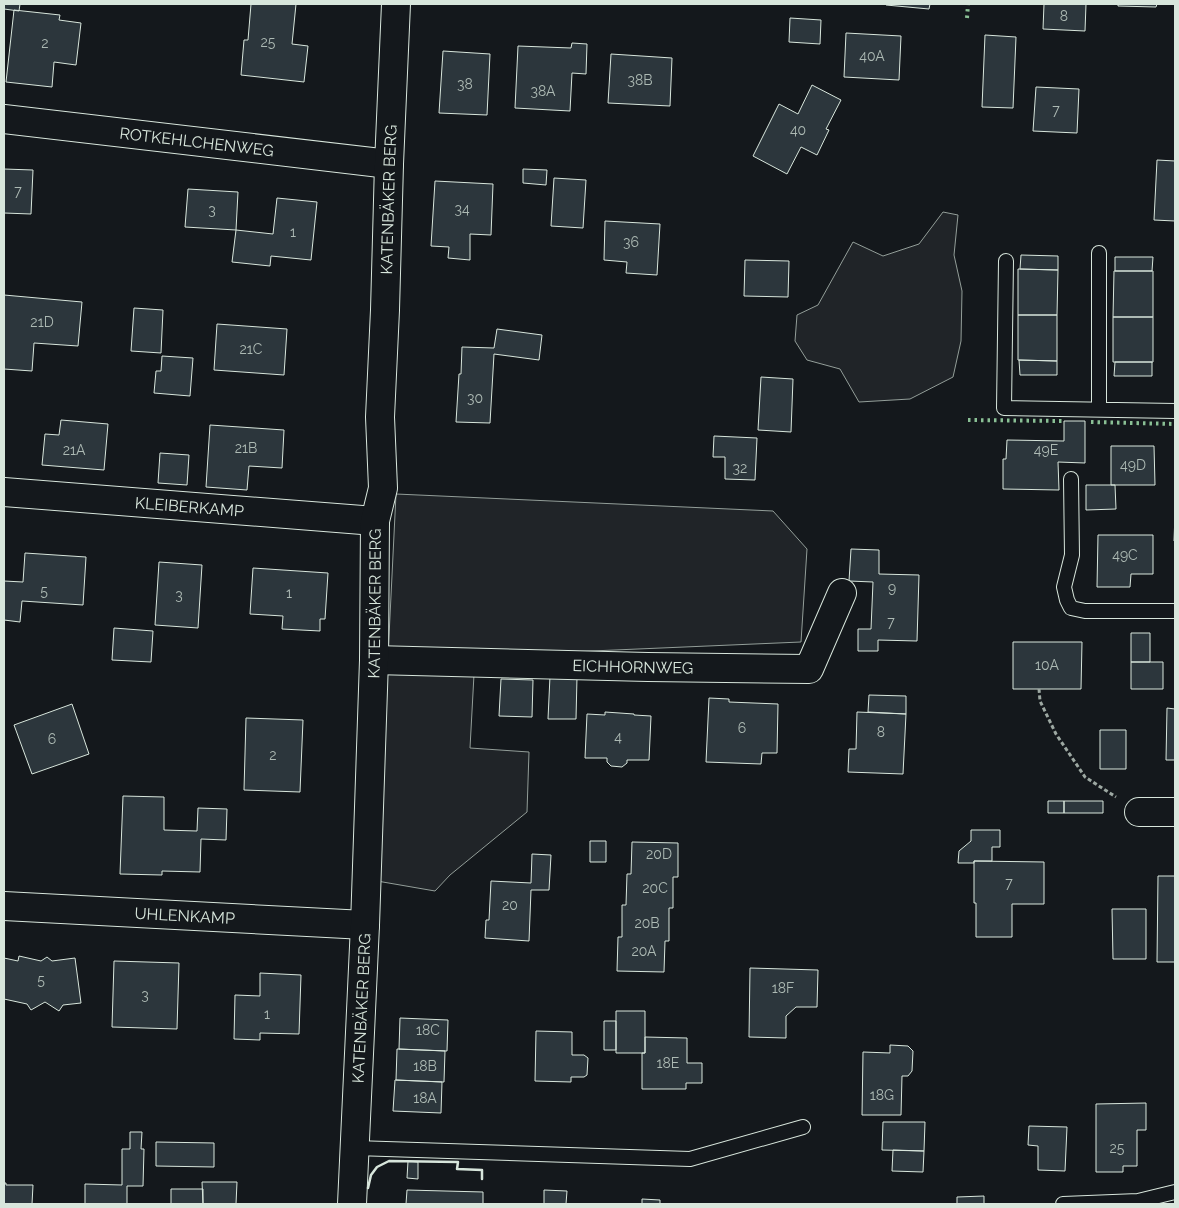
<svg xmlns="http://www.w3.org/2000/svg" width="1179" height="1208" font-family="Raleway,sans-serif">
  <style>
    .green { fill: #202428; stroke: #939e99 }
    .building { fill: #2c363c; stroke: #d8e6dc }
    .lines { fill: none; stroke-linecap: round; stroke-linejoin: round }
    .service-casing { stroke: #d8e6dc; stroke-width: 16 }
    .minor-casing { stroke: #d8e6dc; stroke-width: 30 }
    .path { stroke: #9da8a2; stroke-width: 3; stroke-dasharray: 4 2.5; stroke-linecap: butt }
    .service { stroke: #14181c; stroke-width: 14 }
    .minor { stroke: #14181c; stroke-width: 28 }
    .hedge { stroke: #8ac095; stroke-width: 4; stroke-dasharray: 2.5 4; stroke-linecap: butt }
    .wall { stroke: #d8e6dc; stroke-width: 2.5 }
    .labels { text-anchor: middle; stroke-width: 4; stroke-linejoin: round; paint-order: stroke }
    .number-label { font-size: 14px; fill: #adbab4 }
    .street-label { font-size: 16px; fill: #d8e6dc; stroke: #14181c }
  </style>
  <rect width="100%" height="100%" fill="#14181c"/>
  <!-- green -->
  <path class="green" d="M 943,212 L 958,215 L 954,255 L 962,291 L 961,341 L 953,377 L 910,399 L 859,402 L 840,369 L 807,360 L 795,341 L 797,315 L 818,305 L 853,242 L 883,256 L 919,244 Z
    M 396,494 L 773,511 L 807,549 L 801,642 L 475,656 L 470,748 L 529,752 L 527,812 L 450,875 L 435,891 L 377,881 Z"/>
  <!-- building -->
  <path class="building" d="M 4,4 L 20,4 L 19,11 L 4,9 Z
    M 251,4 L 296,4 L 292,44 L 308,46 L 304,82 L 241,75 L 244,40 L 248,40 Z
    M 886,4 L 930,4 L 929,9 L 886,5 Z
    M 1044,4 L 1086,4 L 1085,31 L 1043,29 Z
    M 1118,4 L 1157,4 L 1156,7 L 1118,6 Z
    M 14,10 L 60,15 L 59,20 L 81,23 L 76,65 L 54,62 L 52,87 L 6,82 Z
    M 790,18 L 821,20 L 820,44 L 789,42 Z
    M 846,33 L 901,36 L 899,80 L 844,77 Z
    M 985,35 L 1016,37 L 1013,108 L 982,107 Z
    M 572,43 L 587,44 L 586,74 L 572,73 L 570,111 L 515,108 L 518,46 L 571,48 Z
    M 443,51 L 490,54 L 487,115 L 439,113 Z
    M 611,54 L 672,58 L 670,106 L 608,103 Z
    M 812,85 L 841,100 L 826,129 L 829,130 L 817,155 L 801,147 L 787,174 L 753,156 L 779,104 L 798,114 Z
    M 1036,87 L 1079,89 L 1077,133 L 1033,131 Z
    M 1157,160 L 1175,161 L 1175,221 L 1154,220 Z
    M 4,169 L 33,170 L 31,214 L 4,213 Z
    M 523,169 L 547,170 L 546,185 L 523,183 Z
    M 554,178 L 586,180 L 583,228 L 551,226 Z
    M 435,181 L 493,184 L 491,235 L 470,234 L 470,260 L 448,258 L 449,247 L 431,246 Z
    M 188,189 L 238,192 L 236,230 L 185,227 Z
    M 277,198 L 317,202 L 311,260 L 271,256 L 270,266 L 232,262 L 236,230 L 273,234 Z
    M 605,221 L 660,224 L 657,275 L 626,273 L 627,262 L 604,260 Z
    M 1021,255 L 1058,256 L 1058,270 L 1020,269 Z
    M 1115,257 L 1153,257 L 1152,271 L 1115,271 Z
    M 745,260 L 789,261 L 788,297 L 744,296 Z
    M 1018,269 L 1058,270 L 1057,315 L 1018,315 Z
    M 1114,271 L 1153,271 L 1153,317 L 1113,317 Z
    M 4,295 L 82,302 L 78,346 L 34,343 L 32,371 L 4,369 Z
    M 134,308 L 163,310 L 161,353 L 131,351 Z
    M 1018,315 L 1057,315 L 1057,361 L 1018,360 Z
    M 1113,317 L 1153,317 L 1153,362 L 1113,362 Z
    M 217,324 L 287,329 L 284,375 L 214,370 Z
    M 497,329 L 542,335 L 539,360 L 494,354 L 490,423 L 456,422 L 459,374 L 461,374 L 462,347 L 494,348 Z
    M 162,356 L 193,358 L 190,396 L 154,393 L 156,371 L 161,371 Z
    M 1019,360 L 1057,361 L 1057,375 L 1020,375 Z
    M 1115,362 L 1152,362 L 1152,376 L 1114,376 Z
    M 761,377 L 793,379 L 791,432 L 758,430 Z
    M 61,420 L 108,424 L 104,470 L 42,465 L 45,434 L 59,435 Z
    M 1064,421 L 1085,421 L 1085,463 L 1058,462 L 1059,490 L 1003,489 L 1003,459 L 1006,459 L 1007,440 L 1064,441 Z
    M 210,425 L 284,430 L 282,468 L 249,466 L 247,490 L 206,487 Z
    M 714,436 L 757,438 L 755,480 L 725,479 L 725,457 L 713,457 Z
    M 1111,446 L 1154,446 L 1155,485 L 1111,485 Z
    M 160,453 L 189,455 L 187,485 L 158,483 Z
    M 1086,485 L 1115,485 L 1116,509 L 1086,510 Z
    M 1175,514 L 1175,541 L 1174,541 Z
    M 1098,535 L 1153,535 L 1153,574 L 1131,574 L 1130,587 L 1097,587 Z
    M 851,549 L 879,550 L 879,574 L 919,575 L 917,641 L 878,640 L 878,651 L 858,651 L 858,629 L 871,629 L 873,582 L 849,581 Z
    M 25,553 L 86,557 L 83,605 L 22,601 L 20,622 L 4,620 L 4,581 L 23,582 Z
    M 159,562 L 202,565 L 198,628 L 155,625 Z
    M 253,568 L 328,573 L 325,619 L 320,619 L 320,631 L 282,629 L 283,616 L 250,614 Z
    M 114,628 L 153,631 L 151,662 L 112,660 Z
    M 1131,633 L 1150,633 L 1150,662 L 1131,662 Z
    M 1013,642 L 1082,642 L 1081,689 L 1013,689 Z
    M 1131,662 L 1163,662 L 1163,689 L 1131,689 Z
    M 550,676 L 577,677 L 576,719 L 548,719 Z
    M 501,679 L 533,680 L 532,717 L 499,716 Z
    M 869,695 L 906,696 L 906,714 L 868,712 Z
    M 709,698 L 729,699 L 729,702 L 778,704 L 777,753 L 762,753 L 761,764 L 706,762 Z
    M 72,704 L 89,754 L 32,774 L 14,725 Z
    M 1167,708 L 1175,709 L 1175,760 L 1166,760 Z
    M 605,712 L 634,714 L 634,715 L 651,716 L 649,760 L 627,760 L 627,763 L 622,767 L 611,766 L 607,762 L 607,758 L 585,758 L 587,714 L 605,715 Z
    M 857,712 L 906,714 L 903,774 L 848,772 L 849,749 L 856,749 Z
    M 246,718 L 303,720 L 300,792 L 244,790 Z
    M 1100,730 L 1126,730 L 1126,769 L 1100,769 Z
    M 123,796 L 164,797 L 164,830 L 197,831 L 198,808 L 227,809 L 226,840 L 201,839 L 200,872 L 162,871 L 162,875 L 120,874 Z
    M 1048,801 L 1064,801 L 1064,813 L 1048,813 Z
    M 1064,801 L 1103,801 L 1103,813 L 1064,813 Z
    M 971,830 L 1000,830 L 1000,847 L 992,847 L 992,861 L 974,861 L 974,863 L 958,863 L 959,851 L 971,841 Z
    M 590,841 L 606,841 L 606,862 L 590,862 Z
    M 632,842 L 678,843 L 678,877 L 673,877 L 673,908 L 669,908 L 669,941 L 665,941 L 664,972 L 617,971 L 618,937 L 622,937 L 622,905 L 626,905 L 627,874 L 631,874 Z
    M 532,854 L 551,855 L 549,890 L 531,890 L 529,941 L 485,938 L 486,920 L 489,920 L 491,881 L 531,883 Z
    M 974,861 L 1044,862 L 1044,904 L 1012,904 L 1012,937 L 976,937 L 976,903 L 974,903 Z
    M 1158,876 L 1175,876 L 1175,962 L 1157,962 Z
    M 1112,909 L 1146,909 L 1146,959 L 1113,959 Z
    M 19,956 L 41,961 L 47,957 L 52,961 L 75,958 L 81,1003 L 63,1005 L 59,1011 L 45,1002 L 31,1010 L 27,1004 L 4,999 L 4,958 L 18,961 Z
    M 114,961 L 179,963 L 177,1029 L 112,1027 Z
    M 750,968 L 818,970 L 817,1007 L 796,1007 L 786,1016 L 786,1038 L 749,1037 Z
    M 260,973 L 301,975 L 299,1034 L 260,1033 L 260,1040 L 234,1039 L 235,995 L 260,996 Z
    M 616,1011 L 645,1011 L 645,1053 L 616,1053 Z
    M 400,1018 L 448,1020 L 447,1051 L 399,1049 Z
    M 604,1021 L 616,1021 L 616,1050 L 604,1050 Z
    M 536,1031 L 572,1032 L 572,1055 L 584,1055 L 588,1058 L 587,1075 L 584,1077 L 571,1077 L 571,1082 L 535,1081 Z
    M 645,1037 L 687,1038 L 687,1063 L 702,1063 L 702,1083 L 686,1083 L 686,1089 L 642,1089 L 642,1053 L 645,1053 Z
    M 890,1045 L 908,1046 L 913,1051 L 912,1071 L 908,1076 L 902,1076 L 901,1115 L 862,1115 L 863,1052 L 890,1053 Z
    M 397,1049 L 445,1051 L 444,1082 L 396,1080 Z
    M 395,1080 L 442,1082 L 441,1113 L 393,1111 Z
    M 1146,1103 L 1146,1130 L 1137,1130 L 1137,1166 L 1123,1166 L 1123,1172 L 1096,1172 L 1096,1104 Z
    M 883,1122 L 925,1122 L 924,1151 L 882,1150 Z
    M 1029,1126 L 1067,1127 L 1065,1171 L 1038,1170 L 1038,1146 L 1028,1145 Z
    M 130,1132 L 142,1132 L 141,1149 L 144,1149 L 143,1186 L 127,1186 L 127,1204 L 85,1204 L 85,1184 L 122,1185 L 122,1149 L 130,1149 Z
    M 156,1142 L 214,1143 L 214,1167 L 156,1166 Z
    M 893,1150 L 924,1151 L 923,1172 L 892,1171 Z
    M 408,1161 L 418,1162 L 418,1179 L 407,1178 Z
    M 202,1182 L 237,1182 L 236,1204 L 203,1204 Z
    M 4,1183 L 6,1183 L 6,1185 L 33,1185 L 32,1204 L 4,1204 Z
    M 171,1189 L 203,1189 L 203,1204 L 171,1204 Z
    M 407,1190 L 483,1192 L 483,1204 L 406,1204 Z
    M 544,1190 L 567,1191 L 566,1204 L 544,1204 Z
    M 984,1196 L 984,1204 L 957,1204 L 957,1197 Z
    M 642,1199 L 660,1200 L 660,1204 L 642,1204 Z"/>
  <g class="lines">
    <!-- service casing -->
    <g class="service-casing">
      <path id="service" d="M 1099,253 L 1099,409
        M 1006,261 L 1004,408 L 1175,411
        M 1071,479 L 1072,555 L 1064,587 L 1067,600 L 1071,608 L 1085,611 L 1175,611
        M 355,1148 L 690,1159 L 803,1127
        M 1063,1204 L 1138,1201 L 1175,1192"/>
    </g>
    <!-- minor casing -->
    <g class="minor-casing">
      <g id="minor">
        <path id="s1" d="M 4,119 L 389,164"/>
        <path id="s2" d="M 4,492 L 375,521"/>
        <path id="s3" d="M 374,660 L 648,667 L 809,669 L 842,593"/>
        <path d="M 1139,812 L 1175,812"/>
        <path id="s4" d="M 4,906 L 365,925"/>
        <path id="s5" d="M 352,1204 L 365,925 L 374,660 L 375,521 L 383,488 L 380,417 L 385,310 L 389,164 L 396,4"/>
      </g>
    </g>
    <!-- path -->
    <path class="path" d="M 1039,689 L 1040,701 L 1056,734 L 1085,777 L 1116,797"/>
    <!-- service -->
    <use href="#service" class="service"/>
    <!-- minor -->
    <use href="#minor" class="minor"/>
    <!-- hedge -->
    <path class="hedge" d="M 967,18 L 968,4
      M 968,420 L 1064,421
      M 1091,422 L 1175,424"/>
    <!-- wall -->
    <path class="wall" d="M 368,1188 L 371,1175 L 377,1167 L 389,1161 L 458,1162 L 457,1169 L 482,1170 L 482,1179"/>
  </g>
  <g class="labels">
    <!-- number labels -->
    <g class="number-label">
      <text x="1064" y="21">8</text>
      <text x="268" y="47">25</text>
      <text x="45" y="48">2</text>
      <text x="872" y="61">40A</text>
      <text x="640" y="85">38B</text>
      <text x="465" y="89">38</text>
      <text x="543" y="96">38A</text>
      <text x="1056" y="115">7</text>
      <text x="798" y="135">40</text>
      <text x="18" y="196">7</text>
      <text x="462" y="214">34</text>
      <text x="212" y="215">3</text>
      <text x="293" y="237">1</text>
      <text x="631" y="247">36</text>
      <text x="42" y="327">21D</text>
      <text x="251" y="354">21C</text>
      <text x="475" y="403">30</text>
      <text x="246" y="453">21B</text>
      <text x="74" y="455">21A</text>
      <text x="1046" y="455">49E</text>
      <text x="1133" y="470">49D</text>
      <text x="740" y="473">32</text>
      <text x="1125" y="560">49C</text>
      <text x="892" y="593">9</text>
      <text x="44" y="596">5</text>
      <text x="289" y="598">1</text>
      <text x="179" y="600">3</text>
      <text x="891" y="627">7</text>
      <text x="1047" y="670">10A</text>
      <text x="742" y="733">6</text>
      <text x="881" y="737">8</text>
      <text x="618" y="742">4</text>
      <text x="52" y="744">6</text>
      <text x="273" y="760">2</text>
      <text x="659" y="859">20D</text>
      <text x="1009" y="888">7</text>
      <text x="655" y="893">20C</text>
      <text x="510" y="910">20</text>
      <text x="647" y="928">20B</text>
      <text x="644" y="956">20A</text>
      <text x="41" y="985">5</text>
      <text x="783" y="993">18F</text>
      <text x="145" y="1000">3</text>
      <text x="267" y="1019">1</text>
      <text x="428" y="1035">18C</text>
      <text x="668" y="1068">18E</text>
      <text x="425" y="1071">18B</text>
      <text x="882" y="1100">18G</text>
      <text x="425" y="1103">18A</text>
      <text x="1117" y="1153">25</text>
    </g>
    <!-- street labels -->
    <g class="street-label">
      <text dy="6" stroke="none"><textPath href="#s1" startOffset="194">ROTKEHLCHENWEG</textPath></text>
      <text dy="6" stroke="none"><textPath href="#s5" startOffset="1006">KATENBÄKER BERG</textPath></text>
      <text dy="6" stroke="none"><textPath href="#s2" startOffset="186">KLEIBERKAMP</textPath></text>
      <text dy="6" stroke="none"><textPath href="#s5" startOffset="601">KATENBÄKER BERG</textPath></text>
      <text dy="6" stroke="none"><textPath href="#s3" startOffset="259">EICHHORNWEG</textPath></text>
      <text dy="6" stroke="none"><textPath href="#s4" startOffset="181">UHLENKAMP</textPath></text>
      <text dy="6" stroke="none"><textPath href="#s5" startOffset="196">KATENBÄKER BERG</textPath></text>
    </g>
  </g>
  <!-- border -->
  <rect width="1179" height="1208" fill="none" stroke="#d8e6dc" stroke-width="10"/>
</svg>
